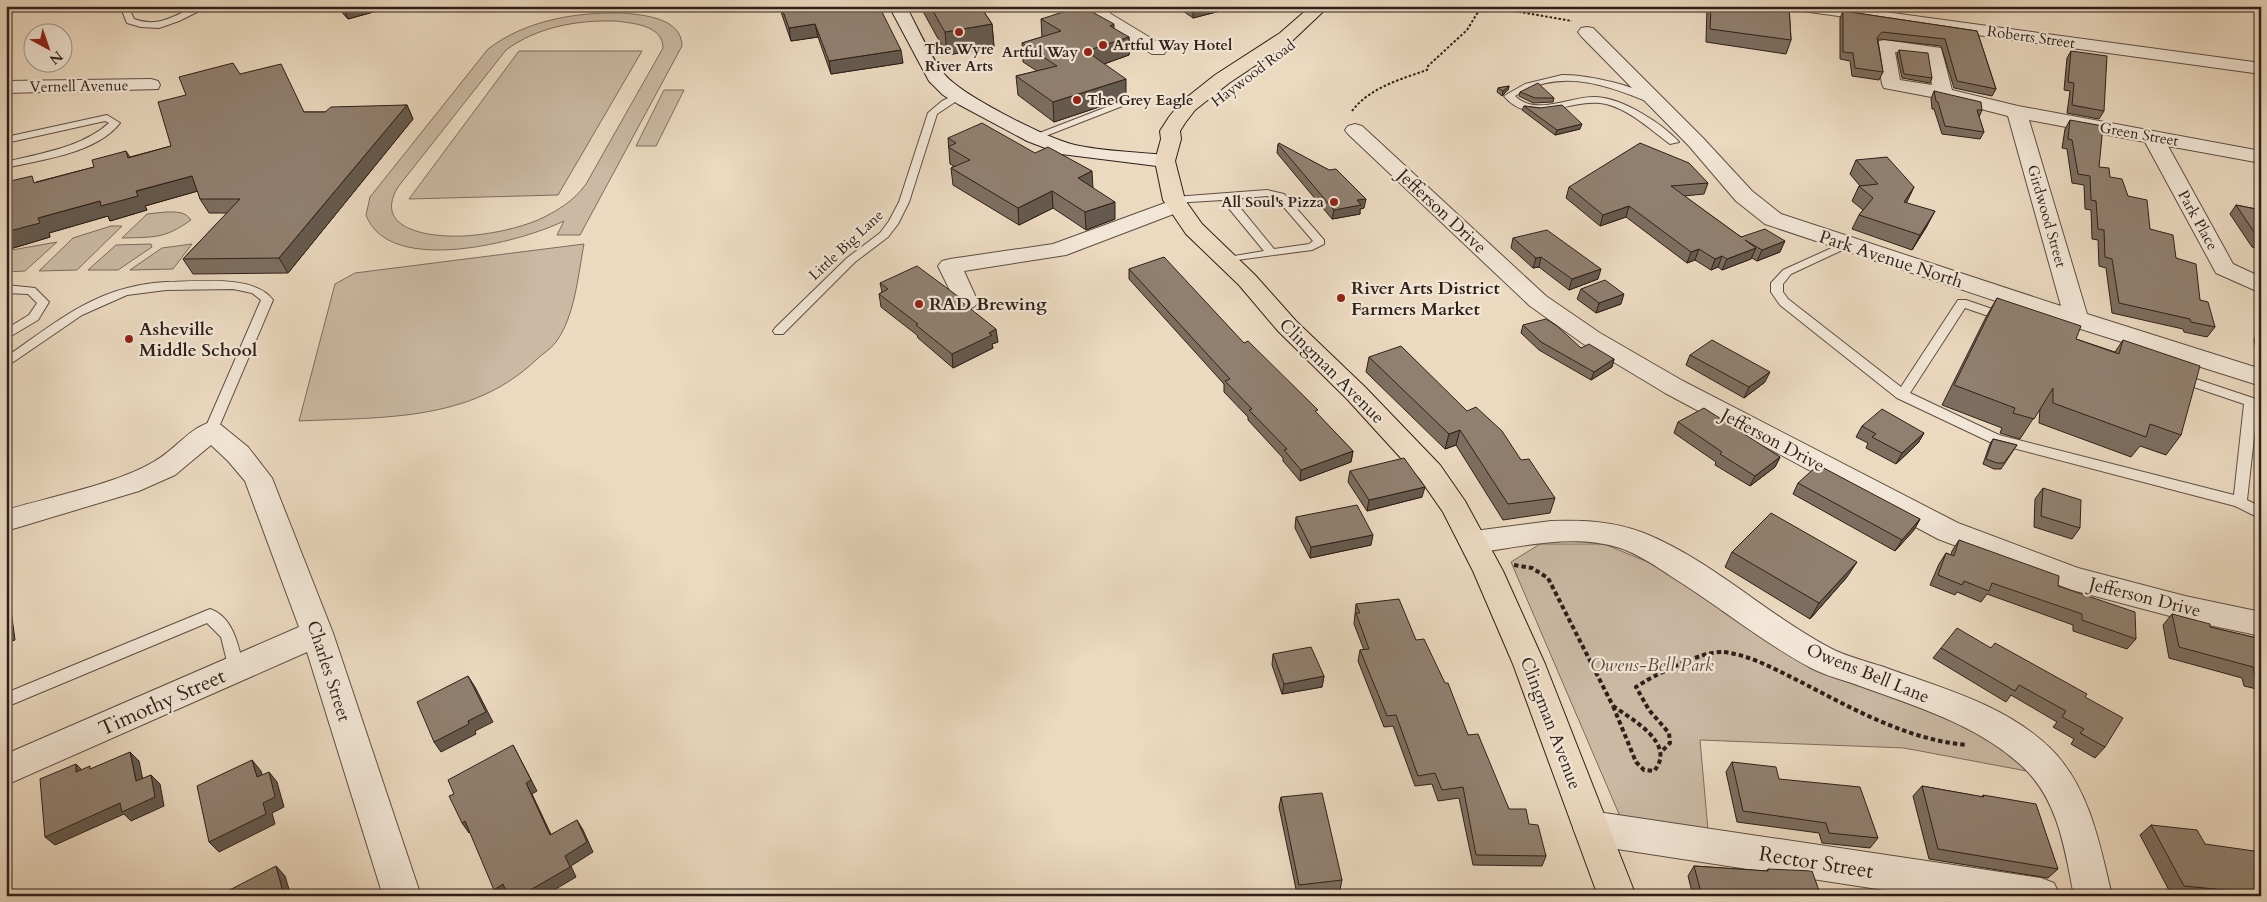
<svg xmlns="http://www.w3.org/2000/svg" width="2267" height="902" font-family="Cardo,serif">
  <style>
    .green { fill: #cbb9a4; stroke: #7d6c5e; fill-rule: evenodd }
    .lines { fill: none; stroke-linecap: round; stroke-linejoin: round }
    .lane-casing { stroke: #5e4e43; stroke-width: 2 }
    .street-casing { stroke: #5e4e43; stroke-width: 2 }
    .secondary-casing { stroke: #2f1f19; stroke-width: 2 }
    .primary-casing { stroke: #2f1f19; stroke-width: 2 }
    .path-far1 { stroke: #2f1f19; stroke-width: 2; stroke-dasharray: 2.5 2; stroke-linecap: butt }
    .path { stroke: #2f1f19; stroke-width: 4; stroke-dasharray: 4.5 3; stroke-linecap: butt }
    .lane { fill: #f2e6d6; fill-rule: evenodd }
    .street { fill: #f2e6d6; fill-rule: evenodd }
    .secondary { fill: #f2e6d6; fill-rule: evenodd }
    .primary { fill: #ebd9c0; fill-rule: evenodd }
    .wall { fill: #7d6e60; stroke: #2f1f19 }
    .shaded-wall { fill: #665a4e; stroke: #2f1f19 }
    .building { fill: #918070; stroke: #2f1f19 }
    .poi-dot { fill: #8f2418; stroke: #f2e6d6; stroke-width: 2 }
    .labels { text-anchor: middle; stroke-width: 4.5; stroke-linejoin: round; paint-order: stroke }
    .far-street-label { font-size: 15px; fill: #2f1f19; stroke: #f2e6d6 }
    .far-poi-label { font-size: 15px; font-weight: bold; fill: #2f1f19; stroke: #f2e6d6; text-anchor: start }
    .street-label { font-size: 18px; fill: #2f1f19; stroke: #f2e6d6 }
    .poi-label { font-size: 18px; font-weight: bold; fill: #2f1f19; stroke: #f2e6d6; text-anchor: start }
    .park-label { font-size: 18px; font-style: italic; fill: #5e4d43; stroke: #f2e6d6 }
    .near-street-label { font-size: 21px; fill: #2f1f19; stroke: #f2e6d6 }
  </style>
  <rect width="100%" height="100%" fill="#ebd9c0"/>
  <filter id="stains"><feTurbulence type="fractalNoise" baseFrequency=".004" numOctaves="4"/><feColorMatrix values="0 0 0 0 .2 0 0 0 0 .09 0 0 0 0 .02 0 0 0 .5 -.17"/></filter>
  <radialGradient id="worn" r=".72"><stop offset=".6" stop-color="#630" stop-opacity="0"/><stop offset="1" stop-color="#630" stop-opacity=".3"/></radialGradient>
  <!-- green -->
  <path class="green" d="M 623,13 C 644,15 682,18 682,46 L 580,235 L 557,235 L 564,221 C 521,242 389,277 366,215 L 370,197 L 488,49 C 526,20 576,12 623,13 ZM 615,21 C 632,23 663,25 663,48 L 586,184 C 574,201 557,211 538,220 C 518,228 496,233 475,235 C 445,239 369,235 398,187 L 506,50 C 537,27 577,20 615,21 Z
    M 519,51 L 642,51 L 558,195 L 409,199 Z
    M 664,90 L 684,90 L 656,146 L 636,146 Z
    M 166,212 C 176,212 185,211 191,220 C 164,239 155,237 122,238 L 147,214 Z
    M 111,226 L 122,226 L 77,270 L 39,271 L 73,238 Z
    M 57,242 L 25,271 L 6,272 L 6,255 L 12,250 Z
    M 151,244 L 152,247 L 118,270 L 88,270 L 116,245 Z
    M 192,244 L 173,269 L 130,270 L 162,248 Z
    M 584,244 C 578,275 575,316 556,342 C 551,349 542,354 536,360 C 471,422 383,417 299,421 L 335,284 L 355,273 Z
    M 1540,544 L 1604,544 L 1670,571 L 1986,733 L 2032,772 L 1904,748 L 1700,740 L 1708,830 L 1622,821 L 1511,562 Z"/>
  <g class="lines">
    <!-- lane casing -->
    <g class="lane-casing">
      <path id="lane" d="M 120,6 L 128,6 L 134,19 C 166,31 180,6 209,6 L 179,21 L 159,28 L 141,27 L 127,23 Z
        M 1562,75 C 1585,74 1644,87 1661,102 L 1653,104 C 1607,85 1561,67 1515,96 C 1537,117 1569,96 1596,97 C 1622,98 1662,123 1679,142 L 1670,144 C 1651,130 1630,110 1606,104 C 1572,96 1531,129 1504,96 L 1525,84 Z
        M 956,94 L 964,96 L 937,114 L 909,202 L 898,224 L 888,237 L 855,262 L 783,334 L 775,334 L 773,331 L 775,328 L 847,258 L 880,233 L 889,221 L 899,202 L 928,113 L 942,101 Z
        M 1117,103 L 1125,105 L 1038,139 L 1029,137 Z
        M 107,115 L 120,123 C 95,154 43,159 6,168 L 6,162 C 41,153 81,148 109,123 L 105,121 L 6,143 L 6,137 Z
        M 1267,190 L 1284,194 L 1324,240 L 1324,244 L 1312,250 L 1222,262 L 1222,258 L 1264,251 L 1222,200 L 1174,203 L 1169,200 L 1174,197 ZM 1267,196 L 1276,198 L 1313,241 L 1309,244 L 1274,249 L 1233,199 Z
        M 1847,241 L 1853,244 L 1851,246 L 1791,274 L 1783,284 L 1783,292 L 1788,299 L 1901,387 L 1958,300 L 1966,300 L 2010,315 L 2012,318 L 2010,321 L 2006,322 L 1965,308 L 1910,393 L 1999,435 L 2234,495 L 2244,404 L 2173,380 L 2172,377 L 2178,373 L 2256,399 L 2258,402 L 2247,500 L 2261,507 L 2261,519 L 2235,506 L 1990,442 L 1897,398 L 1780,305 L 1771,292 L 1771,283 L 1783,270 Z
        M 166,282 C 196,282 254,274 273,300 L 216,434 L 206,434 L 204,431 L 261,300 L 252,293 L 233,289 L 166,290 L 127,295 L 82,315 L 6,367 L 6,357 C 61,319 97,286 166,282 Z
        M 6,285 L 35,288 L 49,302 L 38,320 L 6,339 L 6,329 L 29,315 L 37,303 L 28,294 L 6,293 Z
        M 210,609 C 234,617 239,648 244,669 L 242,674 L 236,676 L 230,674 L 221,637 L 207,623 L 6,707 L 6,693 Z"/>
    </g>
    <!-- street casing -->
    <g class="street-casing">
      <path id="street" d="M 1088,6 L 1105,6 L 1111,14 L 1164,46 L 1167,50 L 1164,54 L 1152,54 L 1099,22 Z
        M 1794,6 L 1841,6 L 2261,63 L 2261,74 L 1802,11 Z
        M 1587,27 L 1593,28 L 1703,138 L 1752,191 L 1781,214 L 2061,306 L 2008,116 L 1942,99 L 1884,88 L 1882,84 L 1876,45 L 1879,41 L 1885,40 L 1941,48 L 1952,90 L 2018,106 L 2261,151 L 2261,163 L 2168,146 L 2233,264 L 2261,277 L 2261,293 L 2216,273 L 2145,142 L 2029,120 L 2087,314 L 2261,369 L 2261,386 L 2068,325 L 1765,224 L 1736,201 L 1689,146 L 1581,36 L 1578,32 L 1581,28 ZM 1895,52 L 1927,56 L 1932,85 L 1900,80 Z
        M 151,79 L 158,81 L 160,85 L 158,89 L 6,93 L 6,81 Z
        M 1355,124 L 1362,126 L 1546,296 L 1600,333 L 1683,381 L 1958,523 L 2078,568 L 2185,596 L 2261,612 L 2261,636 L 2185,620 L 2072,590 L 1938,539 L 1665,393 L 1582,343 L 1530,306 L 1348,134 L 1345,130 L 1348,126 Z
        M 1176,199 L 1184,200 L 1187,205 L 1184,210 L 1066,255 L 964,271 L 978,302 L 974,307 L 966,309 L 958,307 L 938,266 L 942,261 L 950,259 L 1053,244 Z
        M 211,422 L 221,425 L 248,447 L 272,478 L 333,633 L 421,896 L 383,896 L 307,652 L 6,785 L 6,754 L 299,627 L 245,481 L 228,461 L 211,445 L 175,475 L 139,491 L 6,531 L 6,510 C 50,497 117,484 155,461 C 175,450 189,428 211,422 Z
        M 1551,521 C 1583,520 1614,521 1644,533 C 1713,561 1768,616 1834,650 C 1849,657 1865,661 1881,666 C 1938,687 2005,704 2050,748 C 2089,786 2100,844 2112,896 L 2074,896 C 2065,851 2059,802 2024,768 C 1979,725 1917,707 1860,686 C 1844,680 1826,676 1811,668 C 1762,642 1719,606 1672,577 C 1656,566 1638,554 1620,548 C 1573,533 1521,547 1474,553 L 1464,550 L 1459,542 L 1464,534 L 1474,531 Z
        M 1591,811 L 2041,878 L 2054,883 L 2060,896 L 1923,896 L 1591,845 L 1578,840 L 1573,828 L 1578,816 Z"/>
    </g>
    <!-- secondary casing -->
    <g class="secondary-casing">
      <path id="secondary" d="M 889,6 L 906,6 C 917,26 931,59 945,75 C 963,96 1043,136 1071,144 C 1097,151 1137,152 1165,155 L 1172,157 L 1175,161 L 1172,165 L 1165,167 L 1061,154 L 1027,141 L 958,104 L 943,95 L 929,81 Z"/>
    </g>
    <!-- primary casing -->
    <g class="primary-casing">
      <path id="primary" d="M 1311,6 L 1329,6 L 1292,41 L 1229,83 L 1195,110 L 1185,123 L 1180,131 L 1181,139 L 1175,161 L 1185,200 L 1202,224 L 1255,275 L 1296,321 L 1365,387 L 1440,465 L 1465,501 L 1503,571 L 1545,664 L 1636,896 L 1598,896 L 1513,664 L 1473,571 L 1443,512 L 1420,479 L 1347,399 L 1278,331 L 1239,285 L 1186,234 L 1163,200 L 1155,161 L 1161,139 L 1160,131 L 1169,117 L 1181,102 L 1215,75 L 1280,33 Z"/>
    </g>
    <!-- path-far1 -->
    <path class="path-far1" d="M 1352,111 C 1369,88 1401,79 1427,70 L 1428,66 L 1467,30 L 1478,12 L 1491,7 L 1572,21"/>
    <!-- path -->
    <path class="path" d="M 1514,565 L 1532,568 L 1548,578 L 1613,706
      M 1613,706 C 1633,720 1677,744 1654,771 L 1644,770 L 1636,762 Z
      M 1663,750 L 1670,743 L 1669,733 L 1649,710 L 1636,687 C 1652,676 1704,650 1723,652 C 1751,655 1776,670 1801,682 C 1853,709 1908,740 1967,745"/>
    <!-- lane -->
    <use href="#lane" class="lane"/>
    <!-- street -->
    <use href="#street" class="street"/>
    <!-- secondary -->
    <use href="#secondary" class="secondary"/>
    <!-- primary -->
    <use href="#primary" class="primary"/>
  </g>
  <!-- wall -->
  <path class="wall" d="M 336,6 L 395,6 L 348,19 Z
    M 779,6 L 879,6 L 903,63 L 831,74 L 818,37 L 791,41 Z
    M 920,6 L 980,6 L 992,24 L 994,47 L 947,55 Z
    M 1176,6 L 1224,6 L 1224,10 L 1193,18 Z
    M 1707,6 L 1789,6 L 1791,40 L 1786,54 L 1706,42 Z
    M 1857,6 L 1870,6 L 1870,8 Z
    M 1843,11 L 1977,31 L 1996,89 L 1992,96 L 1954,88 L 1941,46 L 1879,39 L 1878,40 L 1883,72 L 1879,80 L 1852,76 L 1850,61 L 1840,59 L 1840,18 Z
    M 1041,19 L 1129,37 L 1129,55 L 1104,64 L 1126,98 L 1054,122 L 1018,95 L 1016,76 L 1037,71 L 1023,62 L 1022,43 L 1042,37 Z
    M 1899,50 L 1932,78 L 1930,83 L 1902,78 L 1897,54 Z
    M 2071,51 L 2104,111 L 2099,119 L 2067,113 L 2070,91 L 2064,90 L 2067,58 Z
    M 240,74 L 304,112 L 325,112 L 407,105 L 413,119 L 288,273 L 193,274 L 183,259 L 227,213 L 209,213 L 200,199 L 198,191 L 145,206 L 147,210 L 110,221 L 108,216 L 49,233 L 50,237 L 10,249 L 7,244 L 36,182 L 94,167 L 126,151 L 130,157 L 171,146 L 186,95 Z
    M 1509,86 L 1508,90 L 1502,96 L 1497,92 L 1498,88 Z
    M 1934,91 L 1982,110 L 1979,117 L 1984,132 L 1980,139 L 1942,134 L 1934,109 L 1932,109 L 1931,99 Z
    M 1520,92 L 1554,98 L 1553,102 L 1533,103 L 1519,96 Z
    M 1524,106 L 1540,108 L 1580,129 L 1555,135 L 1522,110 Z
    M 2070,120 L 2099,167 L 2110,177 L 2128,196 L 2150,229 L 2176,258 L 2200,300 L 2215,327 L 2207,337 L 2184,332 L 2183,329 L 2112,313 L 2106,268 L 2099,266 L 2098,240 L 2092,239 L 2091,210 L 2085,209 L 2084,185 L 2072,183 L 2067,149 L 2062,148 L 2065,129 Z
    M 948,138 L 1093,188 L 1115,219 L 1086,230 L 1053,208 L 1019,225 L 953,185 L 951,168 L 954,166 L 950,164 Z
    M 1278,144 L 1329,170 L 1364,208 L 1360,209 L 1360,214 L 1332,219 L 1277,153 Z
    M 1856,160 L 1906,202 L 1927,226 L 1912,250 L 1852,229 L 1859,215 L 1863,210 L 1852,201 L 1859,186 L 1860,186 L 1850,174 Z
    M 1708,183 L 1704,194 L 1684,196 L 1741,237 L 1780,252 L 1757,261 L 1752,258 L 1751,259 L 1722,270 L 1718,267 L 1711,270 L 1695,260 L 1687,263 L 1626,217 L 1600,226 L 1566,198 L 1569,187 Z
    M 2236,205 L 2261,210 L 2261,249 L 2252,247 L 2230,214 Z
    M 1513,238 L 1598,279 L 1569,290 L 1539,267 L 1533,268 L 1511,248 Z
    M 1129,269 L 1244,343 L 1318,415 L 1353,451 L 1351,462 L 1300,481 L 1283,461 L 1283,458 L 1248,420 L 1248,417 L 1224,392 L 1224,384 L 1129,279 Z
    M 880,283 L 959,297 L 960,301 L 998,342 L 992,344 L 993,348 L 953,368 L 918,338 L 917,335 L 881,307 L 879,294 L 882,292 Z
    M 1581,289 L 1621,304 L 1596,313 L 1577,299 Z
    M 1997,298 L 2076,339 L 2115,352 L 2123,340 L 2181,435 L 2166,455 L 2140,446 L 2131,457 L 2039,423 L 2040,408 L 2020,439 L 2000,433 L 2002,428 L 1942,405 L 1986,317 Z
    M 1523,325 L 1581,348 L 1614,359 L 1612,367 L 1591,380 L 1539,350 L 1521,333 Z
    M 2261,331 L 2261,364 L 2258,363 L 2254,339 Z
    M 1690,355 L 1765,382 L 1744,398 L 1686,365 Z
    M 1369,357 L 1467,411 L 1521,460 L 1555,498 L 1550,513 L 1503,520 L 1456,445 L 1445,449 L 1366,372 Z
    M 1678,422 L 1780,457 L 1775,467 L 1750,486 L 1715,465 L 1716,462 L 1674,433 Z
    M 1862,426 L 1924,433 L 1918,443 L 1896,464 L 1866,448 L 1868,443 L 1856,437 Z
    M 1993,439 L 2017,445 L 2001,469 L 1994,469 L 1983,464 L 1990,444 Z
    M 1350,471 L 1422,497 L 1367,511 L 1348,482 Z
    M 1798,483 L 1920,519 L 1914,530 L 1895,551 L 1793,494 Z
    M 2043,488 L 2080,528 L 2072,539 L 2034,527 L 2035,499 Z
    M 1296,517 L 1371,545 L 1310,558 L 1295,528 Z
    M 1959,540 L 2058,586 L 2136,639 L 2127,649 L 2073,631 L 2073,625 L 1987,594 L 1981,602 L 1957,592 L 1955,595 L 1930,585 L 1939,564 L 1946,553 L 1951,555 L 1952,551 Z
    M 1732,552 L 1847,577 L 1810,619 L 1725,567 Z
    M 1356,604 L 1416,640 L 1509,809 L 1529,824 L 1546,856 L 1542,866 L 1473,865 L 1459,798 L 1438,801 L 1432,784 L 1415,786 L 1393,726 L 1384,727 L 1358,661 L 1360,650 L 1364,650 L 1354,624 Z
    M 2172,614 L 2210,627 L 2261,639 L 2261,690 L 2244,686 L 2242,678 L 2169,658 L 2163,625 Z
    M 1941,648 L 1991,648 L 2085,697 L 2105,747 L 2095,758 L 2071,744 L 2074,739 L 2053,727 L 2057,722 L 2011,695 L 2006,702 L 1933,658 Z
    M 1273,654 L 1324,676 L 1322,687 L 1282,694 L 1272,665 Z
    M 1732,762 L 1779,779 L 1878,838 L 1870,848 L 1822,843 L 1819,833 L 1737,822 L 1726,772 Z
    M 1922,786 L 1982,797 L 1983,795 L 2058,869 L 2048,878 L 1929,859 L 1913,796 Z
    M 1281,797 L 1342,880 L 1340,890 L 1297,894 L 1279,807 Z
    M 2151,825 L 2205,844 L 2261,896 L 2172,896 L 2140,835 Z
    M 1694,866 L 1766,871 L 1768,869 L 1821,896 L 1693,896 L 1688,876 Z"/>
  <!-- shaded-wall -->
  <path class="shaded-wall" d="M 342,6 L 395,6 L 348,19 Z
    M 996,6 L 1008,6 L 996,8 Z
    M 1193,6 L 1224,6 L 1224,10 L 1193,18 Z
    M 815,24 L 818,37 L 791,41 L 789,28 Z
    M 992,24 L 994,47 L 947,55 L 945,32 Z
    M 1114,24 L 1114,42 L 1129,37 L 1129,55 L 1087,70 L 1086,51 L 1110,26 Z
    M 901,50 L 903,63 L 831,74 L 829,61 Z
    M 1126,79 L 1126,98 L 1054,122 L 1053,102 Z
    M 1509,86 L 1508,90 L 1502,96 L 1503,91 Z
    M 407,105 L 413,119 L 288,273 L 279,258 Z
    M 1582,124 L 1580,129 L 1555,135 L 1557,130 Z
    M 1092,171 L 1093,189 L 1078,178 Z
    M 192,176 L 201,190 L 145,206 L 147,210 L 110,221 L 108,216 L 49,233 L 50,237 L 10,249 L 7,244 L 6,245 L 6,232 L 38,218 Z
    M 1914,187 L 1907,202 L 1897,216 L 1904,202 Z
    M 1052,191 L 1053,208 L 1019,225 L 1018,208 Z
    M 1366,199 L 1364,208 L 1360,209 L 1360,214 L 1332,219 L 1334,210 L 1357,200 Z
    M 1115,202 L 1115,219 L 1086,230 L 1085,212 Z
    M 1629,206 L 1626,217 L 1600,226 L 1603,215 Z
    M 1935,211 L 1927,226 L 1912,250 L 1920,235 Z
    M 1785,241 L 1780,252 L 1757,261 L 1762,250 Z
    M 1756,248 L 1751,259 L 1722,270 L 1727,259 Z
    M 1699,249 L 1695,260 L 1687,263 L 1691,252 Z
    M 1722,256 L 1718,267 L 1711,270 L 1715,259 Z
    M 1541,257 L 1539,267 L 1533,268 L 1536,258 Z
    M 1601,269 L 1598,279 L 1569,290 L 1572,279 Z
    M 1624,294 L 1621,304 L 1596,313 L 1599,303 Z
    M 996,329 L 998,342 L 992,344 L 993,348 L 953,368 L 952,354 Z
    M 1614,359 L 1612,367 L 1591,380 L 1594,372 Z
    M 1770,372 L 1765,382 L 1744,398 L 1749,387 Z
    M 1460,430 L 1456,445 L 1445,449 L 1449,434 Z
    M 1924,433 L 1918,443 L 1896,464 L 1902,453 Z
    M 1353,451 L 1351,462 L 1300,481 L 1301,470 Z
    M 1780,457 L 1775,467 L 1750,486 L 1755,476 Z
    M 1425,487 L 1422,497 L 1367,511 L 1369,500 Z
    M 1920,519 L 1914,530 L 1895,551 L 1902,540 Z
    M 1373,535 L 1371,545 L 1310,558 L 1311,547 Z
    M 1857,562 L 1847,577 L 1810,619 L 1819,603 Z
    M 6,600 L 10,603 L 15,640 L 6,643 Z
    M 468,676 L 475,687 L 493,722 L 475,731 L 476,734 L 441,752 L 434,742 Z
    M 1324,676 L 1322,687 L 1282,694 L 1284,684 Z
    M 513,745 L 537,791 L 532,794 L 556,845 L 550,835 L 526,783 Z
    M 130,752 L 139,761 L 145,790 L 136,781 Z
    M 252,760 L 261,771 L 266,787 L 257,777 Z
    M 76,764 L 85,773 L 76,772 Z
    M 269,772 L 277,782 L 284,807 L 272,813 L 275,824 L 219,852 L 209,842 L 263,803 Z
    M 151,775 L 160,784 L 164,806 L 131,821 L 124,814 L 55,845 L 45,837 Z
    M 577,820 L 583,830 L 593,852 L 571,866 L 576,877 L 544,896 L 520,896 L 565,856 Z
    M 465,821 L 472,831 L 469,833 L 462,823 Z
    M 276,866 L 285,876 L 291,896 L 284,896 Z
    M 503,884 L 508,896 L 498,896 L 494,890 Z"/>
  <!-- building -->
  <path class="building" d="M 781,6 L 879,6 L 901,50 L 829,61 L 815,24 L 789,28 Z
    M 930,6 L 980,6 L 992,24 L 945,32 Z
    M 1711,6 L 1789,6 L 1791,40 L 1710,29 Z
    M 1079,7 L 1085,8 L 1114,24 L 1110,26 L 1129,37 L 1086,51 L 1126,79 L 1053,102 L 1016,76 L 1057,66 L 1022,43 L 1061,31 L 1041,19 Z
    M 1843,11 L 1977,31 L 1996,89 L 1957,81 L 1945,39 L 1882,32 L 1877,38 L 1883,72 L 1855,68 L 1853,53 L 1843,52 Z
    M 1899,50 L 1928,53 L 1932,78 L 1904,74 Z
    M 2071,51 L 2107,56 L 2104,111 L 2072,105 L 2074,83 L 2068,82 Z
    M 233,63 L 240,74 L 281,64 L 304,112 L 325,112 L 331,107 L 407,105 L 279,258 L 183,259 L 240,199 L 200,199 L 192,176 L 136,191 L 138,196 L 101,206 L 100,201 L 38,218 L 40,223 L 6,232 L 6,182 L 32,176 L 34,183 L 94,167 L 92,160 L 126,151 L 128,158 L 171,146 L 158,102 L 186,95 L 179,77 Z
    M 1538,83 L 1554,98 L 1535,98 L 1520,92 Z
    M 1509,86 L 1503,91 L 1498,88 Z
    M 1934,91 L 1981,102 L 1982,110 L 1977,110 L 1984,132 L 1945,126 L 1938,102 L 1936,101 Z
    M 1562,105 L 1582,124 L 1557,130 L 1524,106 L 1540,108 Z
    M 2070,120 L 2103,126 L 2099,167 L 2109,168 L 2110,177 L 2122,179 L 2128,196 L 2147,200 L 2150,229 L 2173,235 L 2176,258 L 2196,264 L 2200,300 L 2208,302 L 2215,327 L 2191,322 L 2190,319 L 2119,303 L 2112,259 L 2105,257 L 2104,230 L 2098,229 L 2096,201 L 2091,200 L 2090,176 L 2078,174 L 2072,140 L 2068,139 Z
    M 982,123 L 1035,153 L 1048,147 L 1092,171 L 1078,178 L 1115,202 L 1085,212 L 1052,191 L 1018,208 L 951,168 L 970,160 L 948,147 L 956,143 L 948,138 Z
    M 1279,143 L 1329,170 L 1336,169 L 1366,199 L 1357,200 L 1361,205 L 1334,210 L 1278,144 Z
    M 1640,143 L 1689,163 L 1708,183 L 1671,186 L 1741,237 L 1765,229 L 1785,241 L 1762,250 L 1745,240 L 1756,248 L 1727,259 L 1722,256 L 1715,259 L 1699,249 L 1691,252 L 1629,206 L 1603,215 L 1569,187 Z
    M 1887,157 L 1914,187 L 1904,202 L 1935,211 L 1920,235 L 1859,215 L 1873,198 L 1859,186 L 1878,184 L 1856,160 Z
    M 2236,205 L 2261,210 L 2261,239 L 2258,238 Z
    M 1547,230 L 1601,269 L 1572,279 L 1541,257 L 1536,258 L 1513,238 Z
    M 1164,257 L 1244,343 L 1248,341 L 1318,410 L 1315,411 L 1353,451 L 1301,470 L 1284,450 L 1287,449 L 1249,410 L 1252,409 L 1225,381 L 1230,379 L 1129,269 Z
    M 917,266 L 959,297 L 957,298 L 996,329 L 989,333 L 992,335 L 952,354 L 916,325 L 918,324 L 879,294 L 888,289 L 880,283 Z
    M 1605,280 L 1624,294 L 1599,303 L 1581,289 Z
    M 1997,298 L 2081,326 L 2076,339 L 2119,354 L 2123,340 L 2200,366 L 2181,435 L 2150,424 L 2146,437 L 2053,403 L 2053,388 L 2034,419 L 2013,413 L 2015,408 L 1954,385 Z
    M 1546,319 L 1557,326 L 1581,348 L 1589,344 L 1614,359 L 1594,372 L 1541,342 L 1523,325 Z
    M 1712,340 L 1770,372 L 1749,387 L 1690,355 Z
    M 1401,346 L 1467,411 L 1476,407 L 1502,431 L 1521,460 L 1529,459 L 1555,498 L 1508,504 L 1460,430 L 1449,434 L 1369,357 Z
    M 1704,408 L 1780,457 L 1755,476 L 1720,454 L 1722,452 L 1678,422 Z
    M 1882,409 L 1924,433 L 1902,453 L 1872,437 L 1876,434 L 1862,426 Z
    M 1993,439 L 2017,445 L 2004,463 L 1997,463 L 1986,459 Z
    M 1404,458 L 1425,487 L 1369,500 L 1350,471 Z
    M 1818,465 L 1920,519 L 1902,540 L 1798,483 Z
    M 2043,488 L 2081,500 L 2080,528 L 2041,516 Z
    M 1357,505 L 1373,535 L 1311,547 L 1296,517 Z
    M 1771,513 L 1857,562 L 1819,603 L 1732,552 Z
    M 1959,540 L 2059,576 L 2058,586 L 2135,612 L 2136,639 L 2082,620 L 2082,614 L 1992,583 L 1989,591 L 1964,581 L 1962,585 L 1938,575 L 1946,553 L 1954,556 Z
    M 1399,599 L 1416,640 L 1424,639 L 1445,683 L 1448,683 L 1468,735 L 1478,734 L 1509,809 L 1526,809 L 1529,824 L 1538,825 L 1546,856 L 1476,855 L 1463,787 L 1442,790 L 1435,773 L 1418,776 L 1396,715 L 1387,716 L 1360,650 L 1369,649 L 1356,613 L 1360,613 L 1356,604 Z
    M 2172,614 L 2210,624 L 2210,627 L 2261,639 L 2261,677 L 2255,675 L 2253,667 L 2179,647 Z
    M 1957,628 L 1991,648 L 1995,643 L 2087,694 L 2085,697 L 2123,718 L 2105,747 L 2080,733 L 2084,729 L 2062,717 L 2066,711 L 2019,685 L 2015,691 L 1941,648 Z
    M 1311,647 L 1324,676 L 1284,684 L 1273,654 Z
    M 468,676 L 486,712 L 468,721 L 469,724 L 434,742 L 417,702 Z
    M 513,745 L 531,780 L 526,783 L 550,835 L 577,820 L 587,842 L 565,856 L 570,867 L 520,896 L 508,896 L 503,884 L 494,890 L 465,821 L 462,823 L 449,796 L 454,794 L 448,780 Z
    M 130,752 L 136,781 L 151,775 L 155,797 L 122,812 L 120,803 L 45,837 L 40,779 L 76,764 L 76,772 L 90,766 L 90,769 Z
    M 252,760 L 257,777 L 269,772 L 275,797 L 263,803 L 266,814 L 209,842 L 197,786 Z
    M 1732,762 L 1776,767 L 1779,779 L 1860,787 L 1878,838 L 1829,833 L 1826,823 L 1743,811 Z
    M 1922,786 L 1984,797 L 1983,795 L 2036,804 L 2058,869 L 1938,849 Z
    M 1322,793 L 1342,880 L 1299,885 L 1281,797 Z
    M 2151,825 L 2197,830 L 2205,844 L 2261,852 L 2261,896 L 2258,896 L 2256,893 L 2184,886 Z
    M 276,866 L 284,896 L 218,896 Z
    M 1694,866 L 1768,871 L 1768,869 L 1812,871 L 1821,896 L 1702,896 Z
    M 1568,893 L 1569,896 L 1542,896 Z"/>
  <!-- markers -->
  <g class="poi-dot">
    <circle cx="959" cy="32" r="5"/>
    <circle cx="1103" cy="45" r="5"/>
    <circle cx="1088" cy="52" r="5"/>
    <circle cx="1077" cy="100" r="5"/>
    <circle cx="1334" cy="202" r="5"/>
    <circle cx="1341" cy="298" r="5"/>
    <circle cx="919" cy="304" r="5"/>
    <circle cx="129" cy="339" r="5"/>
  </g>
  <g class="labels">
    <!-- far-street labels -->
    <g class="far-street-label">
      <text transform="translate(2031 37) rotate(8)" y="5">Roberts Street</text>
      <text transform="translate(1253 73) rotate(-37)" y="5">Haywood Road</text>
      <text transform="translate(79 86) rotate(-1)" y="5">Vernell Avenue</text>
      <text transform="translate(2139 134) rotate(10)" y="5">Green Street</text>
      <text transform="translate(2047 216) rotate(74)" y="5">Girdwood Street</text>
      <text transform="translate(2198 220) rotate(61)" y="5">Park Place</text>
      <text transform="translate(846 245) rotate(-43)" y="5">Little Big Lane</text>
    </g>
    <!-- far-poi labels -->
    <g class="far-poi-label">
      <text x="1113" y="50">Artful Way Hotel</text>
      <text x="959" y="54" text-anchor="middle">The Wyre<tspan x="959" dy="17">River Arts</tspan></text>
      <text x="1078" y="57" text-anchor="end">Artful Way</text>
      <text x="1087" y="105">The Grey Eagle</text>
      <text x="1324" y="207" text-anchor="end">All Soul's Pizza</text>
    </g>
    <!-- street labels -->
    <g class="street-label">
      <text transform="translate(1442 211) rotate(43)" y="6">Jefferson Drive</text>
      <text transform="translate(1891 259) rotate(18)" y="6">Park Avenue North</text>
      <text transform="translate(1332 371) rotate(45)" y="6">Clingman Avenue</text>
      <text transform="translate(1773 440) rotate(28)" y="6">Jefferson Drive</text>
      <text transform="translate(2145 597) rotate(14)" y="6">Jefferson Drive</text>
      <text transform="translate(329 671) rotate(72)" y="6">Charles Street</text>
      <text transform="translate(1868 673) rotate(22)" y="6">Owens Bell Lane</text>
      <text transform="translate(1551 723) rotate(69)" y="6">Clingman Avenue</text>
    </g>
    <!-- poi labels -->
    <g class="poi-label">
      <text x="1351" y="294">River Arts District<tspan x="1351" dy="21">Farmers Market</tspan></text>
      <text x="929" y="310">RAD Brewing</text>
      <text x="139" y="335">Asheville<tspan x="139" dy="21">Middle School</tspan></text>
    </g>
    <!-- park labels -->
    <g class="park-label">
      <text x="1652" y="671">Owens-Bell Park</text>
    </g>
    <!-- near-street labels -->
    <g class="near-street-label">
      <text transform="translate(162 702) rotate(-24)" y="7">Timothy Street</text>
      <text transform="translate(1816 862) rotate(9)" y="7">Rector Street</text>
    </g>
  </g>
  <!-- margin -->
  <rect width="2267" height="902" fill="none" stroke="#ebd9c0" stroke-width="25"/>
  <rect x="8" y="8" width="2252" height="887" fill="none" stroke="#2f1f19" stroke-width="2.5"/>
  <rect x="12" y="12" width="2242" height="877" fill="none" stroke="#2f1f19"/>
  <!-- north arrow -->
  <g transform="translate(48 48) rotate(140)"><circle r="24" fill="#f2e6d6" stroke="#a4968a"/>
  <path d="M0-4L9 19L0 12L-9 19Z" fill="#8f2418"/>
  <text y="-8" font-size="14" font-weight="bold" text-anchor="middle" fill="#2f1f19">N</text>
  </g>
  <rect width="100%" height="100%" filter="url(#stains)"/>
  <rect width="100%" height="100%" fill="url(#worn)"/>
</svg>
